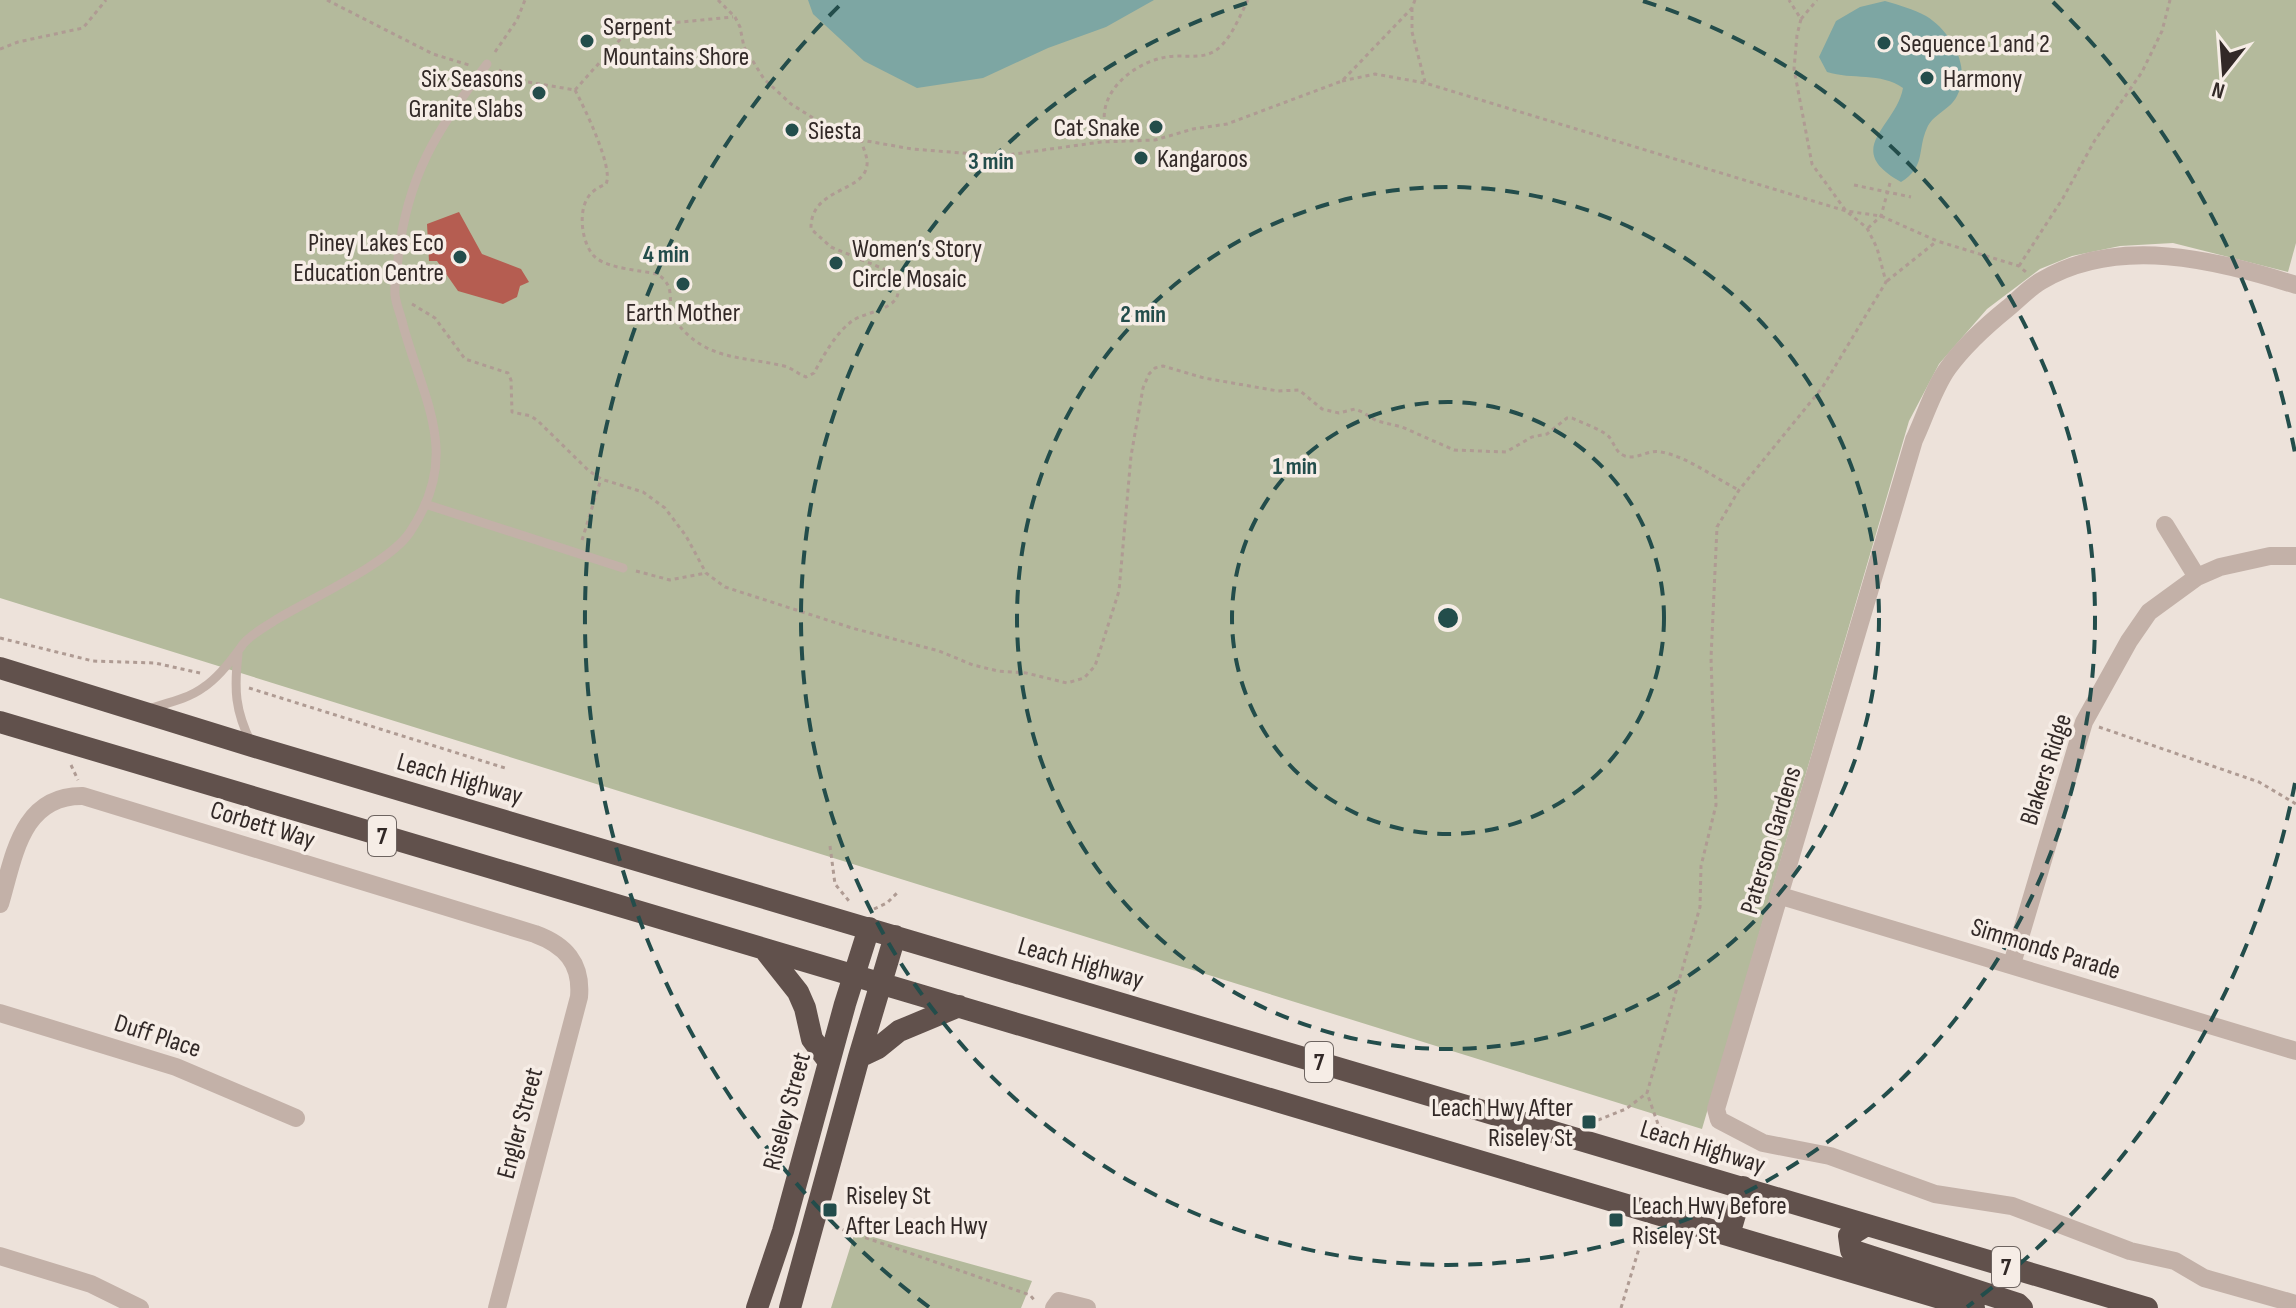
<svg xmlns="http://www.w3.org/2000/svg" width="2296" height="1308" font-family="'Sofia Sans Condensed',sans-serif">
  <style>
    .green { fill: #b4ba9c }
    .water { fill: #7da6a3 }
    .building { fill: #b55d51 }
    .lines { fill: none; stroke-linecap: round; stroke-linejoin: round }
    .path { stroke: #af9b93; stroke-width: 3; stroke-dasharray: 4 4; stroke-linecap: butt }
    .service { stroke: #c3b1a8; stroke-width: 9 }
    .minor { stroke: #c3b1a8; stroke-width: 18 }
    .trunk { stroke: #61514c; stroke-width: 22 }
    .ring { fill: none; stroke: #234d4b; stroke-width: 4; stroke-dasharray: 14 10 }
    .poi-dot { fill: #234d4b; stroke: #f6ede6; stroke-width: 3 }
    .labels { text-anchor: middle; stroke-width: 7; stroke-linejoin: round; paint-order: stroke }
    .shield { fill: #f6ede6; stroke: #6d6460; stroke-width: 2 }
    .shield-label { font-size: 24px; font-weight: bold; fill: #322927 }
    .poi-label { font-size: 26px; fill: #322927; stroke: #f6ede6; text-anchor: start }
    .street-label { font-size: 26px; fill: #322927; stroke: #f6ede6 }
    .centre { fill: #234d4b; stroke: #f6ede6; stroke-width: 4 }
    .ring-label { font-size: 24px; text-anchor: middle; font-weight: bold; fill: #234d4b; stroke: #f6ede6; stroke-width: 7; stroke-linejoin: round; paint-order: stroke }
  </style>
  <rect width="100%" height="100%" fill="#ede2da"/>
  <!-- green -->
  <path class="green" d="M 0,0 L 2296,0 L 2296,243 L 2288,272 L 2173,243 L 2120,246 L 2072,256 L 2040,269 L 1987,309 L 1939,364 L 1909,421 L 1702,1129 L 0,598 Z
    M 855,1232 L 1032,1281 L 1021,1308 L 831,1308 Z"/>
  <!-- water -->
  <path class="water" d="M 808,0 L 1154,0 L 1106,27 L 1048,48 L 983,78 L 917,88 L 864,61 L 813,14 Z
    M 1885,1 C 1899,5 1913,9 1926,16 C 1951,31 1972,68 1957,96 C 1950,110 1933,114 1927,128 C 1917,150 1926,167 1901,182 C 1841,149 1896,127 1903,88 C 1881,72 1852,80 1827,72 L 1819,57 L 1836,21 L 1860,7 Z"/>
  <!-- building -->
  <path class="building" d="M 459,212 L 482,254 L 521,269 L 529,282 L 520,286 L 517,297 L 503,304 L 458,291 L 437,261 L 429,261 L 427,224 Z"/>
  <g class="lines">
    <!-- path -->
    <path class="path" d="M 327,0 L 433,54 L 469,65
      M 718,0 L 735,17 L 740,27 L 744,47 L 764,79 L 791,104 L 832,130 L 861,140 L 912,149 L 1000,156 L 1101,142 L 1155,140 L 1193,129 L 1227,124 L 1342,81 L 1412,8 L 1415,0
      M 1412,8 L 1412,32 L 1425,82
      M 1801,19 L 1817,0
      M 0,49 L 18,42 L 83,28 L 106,0
      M 495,52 L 517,20 L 525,0
      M 499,70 L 516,80 L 575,90
      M 1342,81 L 1375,74 L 1425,83 L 1846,211 L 1881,216 L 1937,241 L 2019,266 L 2026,272
      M 575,90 C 584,107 614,168 606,184 C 599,187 591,191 587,199 C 578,214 582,246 596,258 C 611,269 639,270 657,274 C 680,288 663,306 677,323 C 707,361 742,356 784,366 C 792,368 798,374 806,377 L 814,373 C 823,356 836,333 852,321 C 869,309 916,310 891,272 L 831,247 L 811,229 C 810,187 864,193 867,165 C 868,157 863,148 861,140
      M 575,90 L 625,34 L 660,24 L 733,17
      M 1110,140 C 1089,99 1129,64 1166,57 C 1182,54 1200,60 1215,51 C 1231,40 1239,17 1248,0
      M 1854,185 L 1911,197
      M 1868,228 L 1881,216 L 1890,183
      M 2019,266 L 2063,198 L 2095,140 L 2142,72 L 2162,31 L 2170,0
      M 1887,281 L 1937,241
      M 412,304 L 435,318 L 465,359 L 508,373 L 511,380 L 512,412 L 531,416 L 538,421 L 588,470 L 601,479 L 643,492 L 665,508 L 686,536 L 706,573 L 725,587 L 852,628 L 939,651 L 973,665 L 998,671 L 1026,673 L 1067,683 L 1084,678 L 1095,666 L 1119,591 L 1131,456 L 1143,388 L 1149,374 L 1155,368 L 1163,366 L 1204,378 L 1278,391 L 1299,390 L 1322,409 L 1339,413 L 1355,409 L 1362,412 L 1377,421 L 1402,427 L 1454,450 L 1506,452 L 1532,437 L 1547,434 L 1567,418 L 1572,418 C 1582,423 1604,430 1610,438 C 1615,445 1616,453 1625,456 C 1638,460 1648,449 1661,452 C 1689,457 1714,478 1739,490
      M 582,540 L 601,479
      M 636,571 L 670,580 L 706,573
      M 0,638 L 93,661 L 155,663 L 200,673
      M 249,688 L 505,768
      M 2099,727 L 2259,782 L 2296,804
      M 71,765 L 78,780
      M 830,846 L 835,884 L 849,901
      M 874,909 L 887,903 L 897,893
      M 1598,1120 L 1626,1109 L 1647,1093
      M 1668,1144 L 1669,1139 L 1658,1124 L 1647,1093 L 1700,907 L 1701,866 L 1716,805 L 1711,658 L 1717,527 L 1739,490 L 1822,388 L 1886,282 L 1877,248 L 1867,228 L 1846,211 L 1812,164 L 1794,69 L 1797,35 L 1801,19 L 1789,0
      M 835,1227 L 1030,1295 L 1036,1302
      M 1621,1308 L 1644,1232"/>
    <!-- service -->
    <path class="service" d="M 425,504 L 623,568
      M 238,654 C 234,690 235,710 251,743
      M 148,709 C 167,703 188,699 204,687 C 219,677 231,661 241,647 C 247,637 264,627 274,621 C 308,600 390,563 410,532 C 462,455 424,402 403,325 C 401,315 396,305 395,295 C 394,284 397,271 398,259 C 407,176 437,129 487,64"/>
    <!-- minor -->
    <path class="minor" d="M 2296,285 C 2215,260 2119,235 2041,281 C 2029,288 2019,299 2008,308 C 1987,325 1964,346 1948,368 C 1933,389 1925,417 1914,440 L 1716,1109 L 1719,1120 L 1763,1143 L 1830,1156 L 1935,1194 L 2012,1206 L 2130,1251 L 2175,1261 L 2204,1278 L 2296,1304
      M 2165,525 L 2197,577
      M 1781,896 L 2296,1051
      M 0,904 C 14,857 21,795 83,796 L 535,934 C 565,945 582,963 579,997 L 497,1308
      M 2012,964 L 2084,722 L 2129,641 L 2149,612 L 2197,577 L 2220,567 L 2270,556 L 2296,556
      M 0,1013 L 176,1067 L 296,1118
      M 0,1256 L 91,1284 L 140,1308
      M 1054,1308 L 1059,1301 L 1087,1308"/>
    <!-- trunk -->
    <path class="trunk" d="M 0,668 L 252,746 L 2147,1308
      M 0,722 L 1974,1308
      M 764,949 L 798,992 L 805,1008 L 812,1039 L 829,1062
      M 859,1057 L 878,1048 L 899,1031 L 959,1006
      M 1865,1226 L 1849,1236 L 1851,1250 L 2018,1304 L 2022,1308
      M 1729,1235 L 1743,1187
      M 757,1308 L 783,1231 L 845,1004 L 869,928
      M 790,1308 L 859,1057 L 895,936"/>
  </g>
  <!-- distance rings -->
  <g class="ring">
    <circle cx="1448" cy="618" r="216"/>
    <circle cx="1448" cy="618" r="431"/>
    <path d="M1643 1A647 647 0 1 1 1253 1"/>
    <path d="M2295 783A863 863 0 0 1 1967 1307M929 1307A863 863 0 0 1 843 2M2053 2A863 863 0 0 1 2295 453"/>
  </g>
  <!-- markers -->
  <g class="poi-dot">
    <circle cx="587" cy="41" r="8"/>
    <circle cx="1884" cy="43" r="8"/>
    <circle cx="1927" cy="78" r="8"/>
    <circle cx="539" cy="93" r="8"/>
    <circle cx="1156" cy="127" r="8"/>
    <circle cx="792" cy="130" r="8"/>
    <circle cx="1141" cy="158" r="8"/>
    <circle cx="460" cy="257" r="8"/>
    <circle cx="836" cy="263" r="8"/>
    <circle cx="683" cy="284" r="8"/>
    <rect x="1581" y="1114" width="16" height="16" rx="4"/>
    <rect x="822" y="1202" width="16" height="16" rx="4"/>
    <rect x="1608" y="1212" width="16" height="16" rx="4"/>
  </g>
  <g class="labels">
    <!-- shield labels -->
    <g class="shield">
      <rect x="368" y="816" width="28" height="40" rx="6"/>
      <rect x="1305" y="1042" width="28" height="40" rx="6"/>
      <rect x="1992" y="1247" width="28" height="40" rx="6"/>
    </g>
    <g class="shield-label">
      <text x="382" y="844">7</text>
      <text x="1319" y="1070">7</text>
      <text x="2006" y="1275">7</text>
    </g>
    <!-- poi labels -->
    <g class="poi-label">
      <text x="603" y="35">Serpent<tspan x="603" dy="30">Mountains Shore</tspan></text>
      <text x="1900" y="52">Sequence 1 and 2</text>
      <text x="523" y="87" text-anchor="end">Six Seasons<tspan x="523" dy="30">Granite Slabs</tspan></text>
      <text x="1943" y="87">Harmony</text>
      <text x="1140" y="136" text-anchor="end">Cat Snake</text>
      <text x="808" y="139">Siesta</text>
      <text x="1157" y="167">Kangaroos</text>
      <text x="444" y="251" text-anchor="end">Piney Lakes Eco<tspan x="444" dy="30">Education Centre</tspan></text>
      <text x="852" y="257">Women’s Story<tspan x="852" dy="30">Circle Mosaic</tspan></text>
      <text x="683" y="321" text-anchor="middle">Earth Mother</text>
      <text x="1573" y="1116" text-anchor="end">Leach Hwy After<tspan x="1573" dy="30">Riseley St</tspan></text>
      <text x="846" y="1204">Riseley St<tspan x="846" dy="30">After Leach Hwy</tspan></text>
      <text x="1632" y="1214">Leach Hwy Before<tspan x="1632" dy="30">Riseley St</tspan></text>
    </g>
    <!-- street labels -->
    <g class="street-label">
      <text transform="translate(2045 769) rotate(-72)" y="9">Blakers Ridge</text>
      <text transform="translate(460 778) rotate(16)" y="9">Leach Highway</text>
      <text transform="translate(263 824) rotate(17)" y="9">Corbett Way</text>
      <text transform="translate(1770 840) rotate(-73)" y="9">Paterson Gardens</text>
      <text transform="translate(2046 948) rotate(17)" y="9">Simmonds Parade</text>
      <text transform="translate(1081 962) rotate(16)" y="9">Leach Highway</text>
      <text transform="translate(158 1035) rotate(18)" y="9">Duff Place</text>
      <text transform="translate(786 1111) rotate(-75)" y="9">Riseley Street</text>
      <text transform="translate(519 1123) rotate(-75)" y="9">Engler Street</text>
      <text transform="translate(1703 1146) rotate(17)" y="9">Leach Highway</text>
    </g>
  </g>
  <circle cx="1448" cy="618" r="12" class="centre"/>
  <g class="ring-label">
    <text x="991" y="169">3 min</text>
    <text x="666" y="262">4 min</text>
    <text x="1143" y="322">2 min</text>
    <text x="1295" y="474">1 min</text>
  </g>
  <!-- north arrow -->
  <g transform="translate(2224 72) rotate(197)" stroke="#f6ede6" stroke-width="6" paint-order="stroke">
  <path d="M0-6L14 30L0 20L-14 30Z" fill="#322927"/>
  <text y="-12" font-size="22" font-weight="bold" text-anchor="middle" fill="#322927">N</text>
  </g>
</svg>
